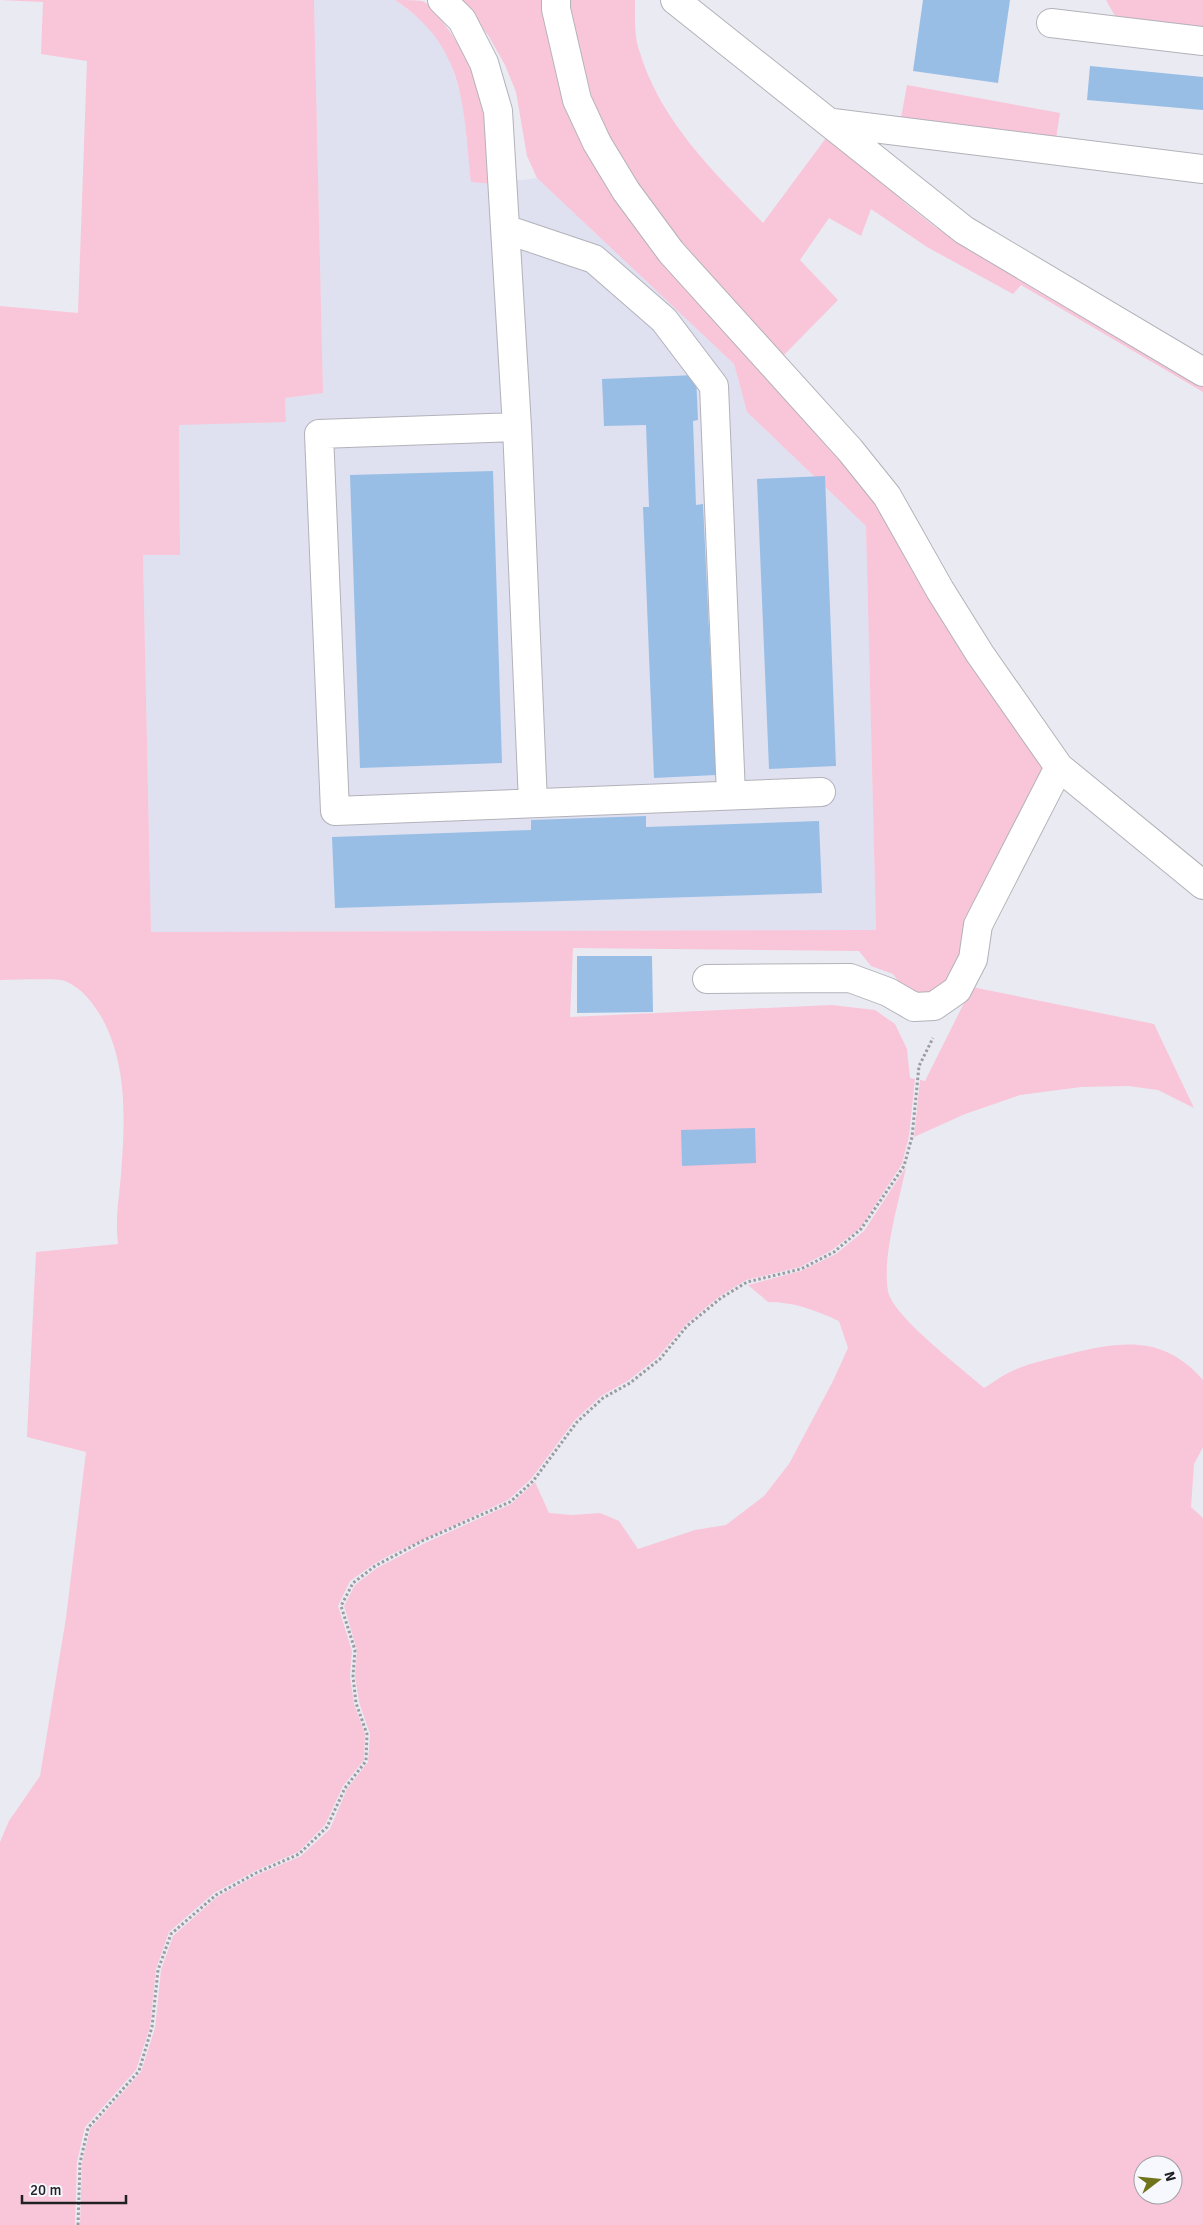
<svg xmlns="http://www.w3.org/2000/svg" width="1203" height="2225" font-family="Signika,sans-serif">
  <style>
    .built { fill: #dfe0f0 }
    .green { fill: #f9c5d9; fill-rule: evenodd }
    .building { fill: #98bee6 }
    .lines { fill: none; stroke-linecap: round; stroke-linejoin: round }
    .minor-casing { stroke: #b2b2ba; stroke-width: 30 }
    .path { stroke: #9b9ba2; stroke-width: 3; stroke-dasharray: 2.5 2.5; stroke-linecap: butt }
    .minor { stroke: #fff; stroke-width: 28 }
  </style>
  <rect width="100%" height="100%" fill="#eaeaf2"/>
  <!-- built -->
  <path class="built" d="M 314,0 L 395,0 L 430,27 L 447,52 L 463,103 L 471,182 L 493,184 L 537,178 L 734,364 L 747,412 L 866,526 L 876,930 L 151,932 L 143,555 L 180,554 L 179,424 L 286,422 L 285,398 L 323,393 Z"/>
  <!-- green -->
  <path class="green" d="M 0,0 L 314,0 L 323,393 L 285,398 L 286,422 L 179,425 L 180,555 L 143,555 L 151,932 L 876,930 L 866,526 L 747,412 L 734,364 L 537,178 L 527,156 L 516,92 L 505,65 L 488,35 L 457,0 L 553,0 L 579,126 L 868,488 L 1046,763 L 948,987 L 933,998 L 906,992 L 893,974 L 871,966 L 859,951 L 573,948 L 570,1017 L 831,1005 L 875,1010 L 895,1024 L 907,1049 L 910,1078 L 915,1079 L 909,1136 L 902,1164 L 860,1228 L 832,1250 L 800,1267 L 746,1280 L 720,1296 L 686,1324 L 658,1357 L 629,1380 L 601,1396 L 575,1420 L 531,1479 L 508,1500 L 390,1555 L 374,1564 L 350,1581 L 338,1606 L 352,1651 L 350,1676 L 354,1704 L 365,1734 L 364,1760 L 343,1786 L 325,1825 L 298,1852 L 255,1871 L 214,1893 L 169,1932 L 156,1969 L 150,2027 L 136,2070 L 85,2127 L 77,2162 L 75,2225 L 0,2225 L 0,1842 L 9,1821 L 40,1776 L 66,1618 L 86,1452 L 27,1437 L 36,1252 L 118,1244 C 115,1220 119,1199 121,1175 C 125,1122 128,1066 102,1018 C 93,1003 82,988 65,981 C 58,978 11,980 0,980 L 0,306 L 78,313 L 87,61 L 41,54 L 43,2 Z
    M 395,0 C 402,0 415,0 422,1 C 432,5 439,17 445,25 C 484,76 485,123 493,184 L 471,182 C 463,106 466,47 395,0 Z
    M 571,0 L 635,0 C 635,16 634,35 639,50 C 660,121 713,171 763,223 L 826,138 L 863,168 L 876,174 L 905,203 L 934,226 L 964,246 L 1203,385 L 1203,392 L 1021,285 L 1013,294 L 927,247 L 871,209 L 861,236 L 829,218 L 800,260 L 838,300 L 780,359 L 664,230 L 597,117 L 571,17 Z
    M 1106,0 L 1203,0 L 1203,27 L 1119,23 Z
    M 907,85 L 1060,113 L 1055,145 L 901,118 Z
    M 972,987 L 1154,1024 L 1194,1108 L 1158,1090 L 1128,1086 L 1081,1087 L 1020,1095 L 965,1114 L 914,1137 L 920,1080 L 925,1081 Z
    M 906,1167 C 899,1202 882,1256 888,1291 C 892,1316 963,1369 984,1388 C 993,1383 1001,1376 1010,1372 C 1029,1363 1049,1359 1069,1354 C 1122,1341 1164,1335 1203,1380 L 1203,1447 L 1194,1464 L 1191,1507 L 1203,1518 L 1203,2225 L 80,2225 L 82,2163 L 90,2129 L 141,2072 L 155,2028 L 161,1970 L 173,1936 L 217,1897 L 257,1875 L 301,1856 L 330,1829 L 347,1789 L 368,1762 L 370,1734 L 359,1702 L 355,1676 L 357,1650 L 344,1606 L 355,1585 L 377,1568 L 423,1544 L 511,1504 L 535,1482 L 549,1513 L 572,1515 L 600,1513 L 619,1521 L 638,1549 L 695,1530 L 726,1525 L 764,1496 L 789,1464 L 833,1381 L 848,1348 L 839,1321 C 815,1310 795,1302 768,1302 L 748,1285 L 801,1271 L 836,1254 L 864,1231 ZM 1143,2165 L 1173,2165 L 1173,2195 L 1143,2195 Z"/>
  <!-- building -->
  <path class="building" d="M 923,0 L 1010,0 L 998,83 L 913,71 Z
    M 1090,66 L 1203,77 L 1203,110 L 1087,100 Z
    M 696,375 L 698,420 L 693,421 L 696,505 L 703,504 L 716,775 L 654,778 L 643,507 L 649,507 L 646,425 L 604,426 L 602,379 Z
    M 493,471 L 502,763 L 360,768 L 350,475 Z
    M 825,476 L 836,766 L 769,769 L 757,479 Z
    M 646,816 L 646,827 L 819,821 L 822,893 L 335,908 L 332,837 L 531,830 L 531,820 Z
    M 577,956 L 652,956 L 653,1012 L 577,1013 Z
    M 755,1128 L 756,1163 L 682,1166 L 681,1130 Z"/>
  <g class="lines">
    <!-- minor casing -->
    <g class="minor-casing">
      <path id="minor" d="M 442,0 L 462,20 L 484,63 L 498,111 L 517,427
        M 556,0 L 556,9 L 577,100 L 597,143 L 626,191 L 671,252 L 850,450 L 887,496 L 940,590 L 980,654 L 1059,767 L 1203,885
        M 675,0 L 964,230 L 1203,372
        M 1051,23 L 1203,41
        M 833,123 L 1203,169
        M 505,229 L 594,259 L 664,320 L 714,386 L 731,795
        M 533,803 L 517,427 L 319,434 L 335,811 L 821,792
        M 707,979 L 850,978 L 888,992 L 914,1007 L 934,1006 L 957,990 L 973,959 L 978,925 L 1059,767"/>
    </g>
    <!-- path -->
    <path class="path" d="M 78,2225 L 80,2163 L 88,2128 L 139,2071 L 152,2027 L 158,1970 L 171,1934 L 216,1895 L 256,1873 L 299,1854 L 327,1827 L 345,1788 L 366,1761 L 367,1734 L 356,1703 L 353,1676 L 355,1650 L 341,1606 L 353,1583 L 375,1566 L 422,1541 L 510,1502 L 533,1481 L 577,1422 L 603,1398 L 630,1383 L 660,1359 L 687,1326 L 721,1298 L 747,1282 L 801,1269 L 834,1252 L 861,1229 L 904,1166 L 912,1137 L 919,1066 L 933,1038"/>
    <!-- minor -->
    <use href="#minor" class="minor"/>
  </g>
  <!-- north arrow -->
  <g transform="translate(1158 2180) rotate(74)"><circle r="24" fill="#f7f7fe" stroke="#a1a1a7"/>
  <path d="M0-4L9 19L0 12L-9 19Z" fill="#6f731b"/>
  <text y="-8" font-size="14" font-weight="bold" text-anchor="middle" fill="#212124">N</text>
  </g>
  <!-- scale -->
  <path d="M22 2195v8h104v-8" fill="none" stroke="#212124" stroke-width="2.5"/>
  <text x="30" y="2195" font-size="15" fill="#212124" stroke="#f7f7fe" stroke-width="4" paint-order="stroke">20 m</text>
</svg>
